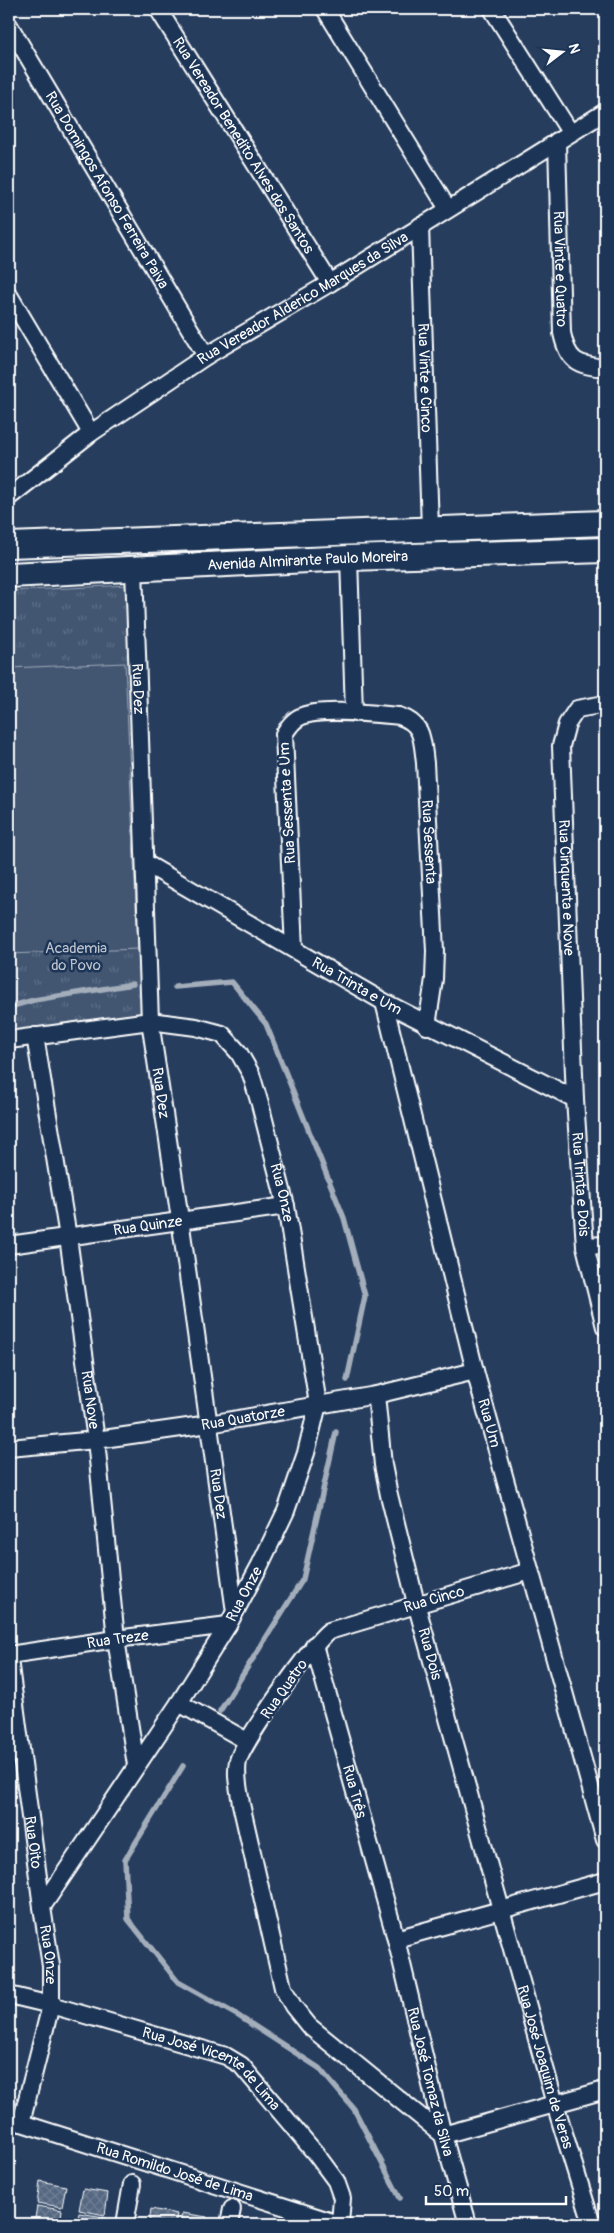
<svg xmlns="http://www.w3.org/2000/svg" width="614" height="2233" font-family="Pangolin,sans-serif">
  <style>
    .park { fill: url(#park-tufts); stroke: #a0aab8 }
    .garden { fill: #425672; stroke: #a0aab8 }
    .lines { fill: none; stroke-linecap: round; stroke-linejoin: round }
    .stream { stroke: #a4aebb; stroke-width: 5.5 }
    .building { fill: url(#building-cross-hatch); stroke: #fff }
    .street-casing { stroke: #fff; stroke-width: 20 }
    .secondary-casing { stroke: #fff; stroke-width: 28 }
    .street { stroke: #1d3557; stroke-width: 16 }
    .secondary { stroke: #1d3557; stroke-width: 24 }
    .labels { text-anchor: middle; stroke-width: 5; stroke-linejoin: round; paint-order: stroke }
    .street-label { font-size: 15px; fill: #fff; stroke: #1d3557 }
    .park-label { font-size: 15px; fill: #bdc4ce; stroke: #1d3557 }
  </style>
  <defs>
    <pattern id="park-tufts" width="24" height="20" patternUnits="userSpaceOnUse" patternTransform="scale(1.25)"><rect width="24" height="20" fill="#425672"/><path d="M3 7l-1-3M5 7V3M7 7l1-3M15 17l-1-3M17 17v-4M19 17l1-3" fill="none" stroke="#5e6f87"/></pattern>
    <pattern id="building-cross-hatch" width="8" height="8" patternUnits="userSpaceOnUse" patternTransform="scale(1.25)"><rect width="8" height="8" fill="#556781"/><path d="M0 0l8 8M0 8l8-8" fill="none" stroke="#6e7e94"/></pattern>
  </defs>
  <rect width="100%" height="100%" fill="#263d5e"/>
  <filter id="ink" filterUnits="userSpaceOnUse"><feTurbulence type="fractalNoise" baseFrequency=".02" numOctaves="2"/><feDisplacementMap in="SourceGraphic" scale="10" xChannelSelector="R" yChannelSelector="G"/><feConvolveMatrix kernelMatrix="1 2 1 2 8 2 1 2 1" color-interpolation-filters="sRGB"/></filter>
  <g filter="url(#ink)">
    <!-- park -->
    <path class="park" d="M 128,585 L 145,1015 L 9,1032 L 9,591 Z"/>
    <!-- garden -->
    <path class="garden" d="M 125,663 L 138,949 L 9,954 L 9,668 Z"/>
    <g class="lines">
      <!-- stream -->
      <path class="stream" d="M 175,987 L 232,982 L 266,1024 L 344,1218 L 365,1296 L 347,1380
        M 9,1007 L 34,1000 L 133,984
        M 220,1711 L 303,1579 L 336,1432
        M 183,1766 L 125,1860 L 128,1919 L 178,1982 L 237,2015 L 319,2068 L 354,2109 L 400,2198"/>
    </g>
    <!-- building -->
    <path class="building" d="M 40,2181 L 66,2186 L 62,2207 L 37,2203 Z
      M 83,2189 L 108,2193 L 105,2215 L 79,2210 Z
      M 37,2206 L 62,2210 L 60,2224 L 34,2224 Z
      M 151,2209 L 177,2214 L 175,2224 L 149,2224 Z
      M 79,2213 L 104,2217 L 103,2224 L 77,2224 Z
      M 182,2213 L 207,2217 L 206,2224 L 180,2224 Z"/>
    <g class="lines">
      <!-- street casing -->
      <g class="street-casing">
        <g id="street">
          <path id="s1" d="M 158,9 L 330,283"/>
          <path d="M 325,9 L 448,209"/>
          <path d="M 492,9 L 570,132"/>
          <path id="s2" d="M 9,25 L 206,356"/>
          <path id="s3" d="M 557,141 L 562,333 C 568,362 577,365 605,368"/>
          <path id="s4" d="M 420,226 L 430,529"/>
          <path d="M 9,295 L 91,433"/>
          <path id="s5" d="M 9,497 L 91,433 L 206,356 L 330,283 L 605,112"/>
          <path d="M 349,558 L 354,713"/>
          <path id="s6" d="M 134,569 L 150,1021 L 180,1219 L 235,1612"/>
          <path id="s7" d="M 605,704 L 577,709 L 567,724 L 561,746 L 575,1099 L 585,1246 L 605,1327"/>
          <path id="s8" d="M 145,863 L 384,1002 L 575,1099"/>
          <path id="s9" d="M 294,949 L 284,734 C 288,728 293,720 300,717 C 319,707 376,714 399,716 C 424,724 422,740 425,763 L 435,951 L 434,979 L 427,1026"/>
          <path id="s10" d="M 384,1002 L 475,1371 L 605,1840"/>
          <path id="s11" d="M 35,1036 L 68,1237 L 96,1440 L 116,1639 L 136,1765"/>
          <path id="s12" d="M 9,1040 L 150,1021 L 196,1027 L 222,1034 L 239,1053 L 251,1074 L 260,1104 L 286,1206 L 318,1404 L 306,1453 L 286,1511 L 260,1565 L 228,1625 L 179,1703 L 42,1907 L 51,1966 L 51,2005 L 21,2123"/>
          <path id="s13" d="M 9,1245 L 286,1206"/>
          <path d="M 585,1246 L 605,1245"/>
          <path id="s14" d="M 376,1395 L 383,1465 L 389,1495 L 416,1603 L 555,2104 L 592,2224"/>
          <path id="s15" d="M 9,1448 L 96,1440 L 209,1424 L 376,1395 L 475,1371"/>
          <path d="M 530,1571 L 329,1631 C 312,1644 243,1742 238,1761 C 235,1776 239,1789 241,1804 L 283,1988 L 293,2006 L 309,2026 L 443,2135 L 605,2090"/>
          <path id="s16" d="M 314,1645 L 396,1939 L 443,2135 L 468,2224"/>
          <path id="s17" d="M 9,1655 L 116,1639 L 228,1625"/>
          <path id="s18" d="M 9,1659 L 42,1907"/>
          <path d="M 179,1703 L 247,1741"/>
          <path d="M 396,1939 L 605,1881"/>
          <path id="s19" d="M 9,1995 L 51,2005 L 226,2056 L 241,2065 L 316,2154 L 336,2181 L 342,2198 L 340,2224"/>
          <path id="s20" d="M 9,2119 L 339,2224"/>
          <path d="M 125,2224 L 132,2184"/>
          <path d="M 229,2224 L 232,2209"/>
        </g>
      </g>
      <!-- secondary casing -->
      <g class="secondary-casing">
        <g id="secondary">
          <path d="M 9,545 L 605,523"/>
          <path id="s21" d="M 9,575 L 349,558 L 605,550"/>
        </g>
      </g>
      <!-- street -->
      <use href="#street" class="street"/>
      <!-- secondary -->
      <use href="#secondary" class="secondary"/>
    </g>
  </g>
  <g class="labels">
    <!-- street labels -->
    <g class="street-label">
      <text dy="5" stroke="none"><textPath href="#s1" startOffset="161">Rua Vereador Benedito Alves dos Santos</textPath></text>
      <text dy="5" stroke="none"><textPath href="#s2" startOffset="192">Rua Domingos Afonso Ferreira Paiva</textPath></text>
      <text dy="5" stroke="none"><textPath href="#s3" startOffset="128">Rua Vinte e Quatro</textPath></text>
      <text dy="5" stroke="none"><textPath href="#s5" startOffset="355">Rua Vereador Alderico Marques da Silva</textPath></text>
      <text dy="5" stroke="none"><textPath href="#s4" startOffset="152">Rua Vinte e Cinco</textPath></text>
      <text dy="5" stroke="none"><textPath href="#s21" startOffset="299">Avenida Almirante Paulo Moreira</textPath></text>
      <text dy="5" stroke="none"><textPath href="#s6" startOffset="120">Rua Dez</textPath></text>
      <text transform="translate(287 803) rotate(-93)" y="5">Rua Sessenta e Um</text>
      <text dy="5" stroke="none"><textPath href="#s9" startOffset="476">Rua Sessenta</textPath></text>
      <text dy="5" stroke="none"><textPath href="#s7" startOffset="211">Rua Cinquenta e Nove</textPath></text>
      <text dy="5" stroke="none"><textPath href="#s8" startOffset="245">Rua Trinta e Um</textPath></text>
      <text dy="5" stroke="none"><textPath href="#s6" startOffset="525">Rua Dez</textPath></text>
      <text dy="5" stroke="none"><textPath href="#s7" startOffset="508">Rua Trinta e Dois</textPath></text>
      <text dy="5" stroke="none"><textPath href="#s12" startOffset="388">Rua Onze</textPath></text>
      <text dy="5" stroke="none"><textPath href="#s13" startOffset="140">Rua Quinze</textPath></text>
      <text dy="5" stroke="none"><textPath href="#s11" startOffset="368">Rua Nove</textPath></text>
      <text dy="5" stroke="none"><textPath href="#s15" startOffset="236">Rua Quatorze</textPath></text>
      <text dy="5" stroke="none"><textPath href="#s10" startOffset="434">Rua Um</textPath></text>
      <text dy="5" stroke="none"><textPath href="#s6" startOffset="930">Rua Dez</textPath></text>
      <text transform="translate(244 1594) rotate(-62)" y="5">Rua Onze</text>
      <text transform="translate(434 1599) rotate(-16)" y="5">Rua Cinco</text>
      <text dy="5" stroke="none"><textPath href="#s17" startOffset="110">Rua Treze</textPath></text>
      <text dy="5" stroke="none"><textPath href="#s14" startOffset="265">Rua Dois</textPath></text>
      <text transform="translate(284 1689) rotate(-55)" y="5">Rua Quatro</text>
      <text dy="5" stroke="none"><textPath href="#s16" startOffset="152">Rua Três</textPath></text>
      <text dy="5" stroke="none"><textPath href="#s18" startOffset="185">Rua Oito</textPath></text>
      <text dy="5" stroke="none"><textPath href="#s12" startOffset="1228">Rua Onze</textPath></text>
      <text dy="5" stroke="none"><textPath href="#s14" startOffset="694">Rua José Joaquim de Veras</textPath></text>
      <text dy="5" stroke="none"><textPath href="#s19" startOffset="219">Rua José Vicente de Lima</textPath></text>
      <text dy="5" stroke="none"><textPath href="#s16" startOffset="452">Rua José Tomaz da Silva</textPath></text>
      <text dy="5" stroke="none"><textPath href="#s20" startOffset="174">Rua Romildo José de Lima</textPath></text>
    </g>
    <!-- park labels -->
    <g class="park-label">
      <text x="76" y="953">Academia<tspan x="76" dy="17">do Povo</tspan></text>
    </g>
  </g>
  <!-- margin -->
  <rect width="614" height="2233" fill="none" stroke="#1d3557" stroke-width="30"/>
  <rect x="15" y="15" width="584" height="2203" fill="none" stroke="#fff" stroke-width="2" filter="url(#ink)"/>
  <!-- north arrow -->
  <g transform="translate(562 52) rotate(74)" stroke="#1d3557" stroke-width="4" paint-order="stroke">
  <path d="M0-4L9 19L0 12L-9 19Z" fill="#ffffff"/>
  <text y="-8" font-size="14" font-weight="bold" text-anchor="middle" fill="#ffffff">N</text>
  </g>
  <!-- scale -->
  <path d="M426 2196v8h140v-8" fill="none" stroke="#ffffff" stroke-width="2.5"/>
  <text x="434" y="2196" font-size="15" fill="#ffffff" stroke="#1d3557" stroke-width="4" paint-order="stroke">50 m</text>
</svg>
